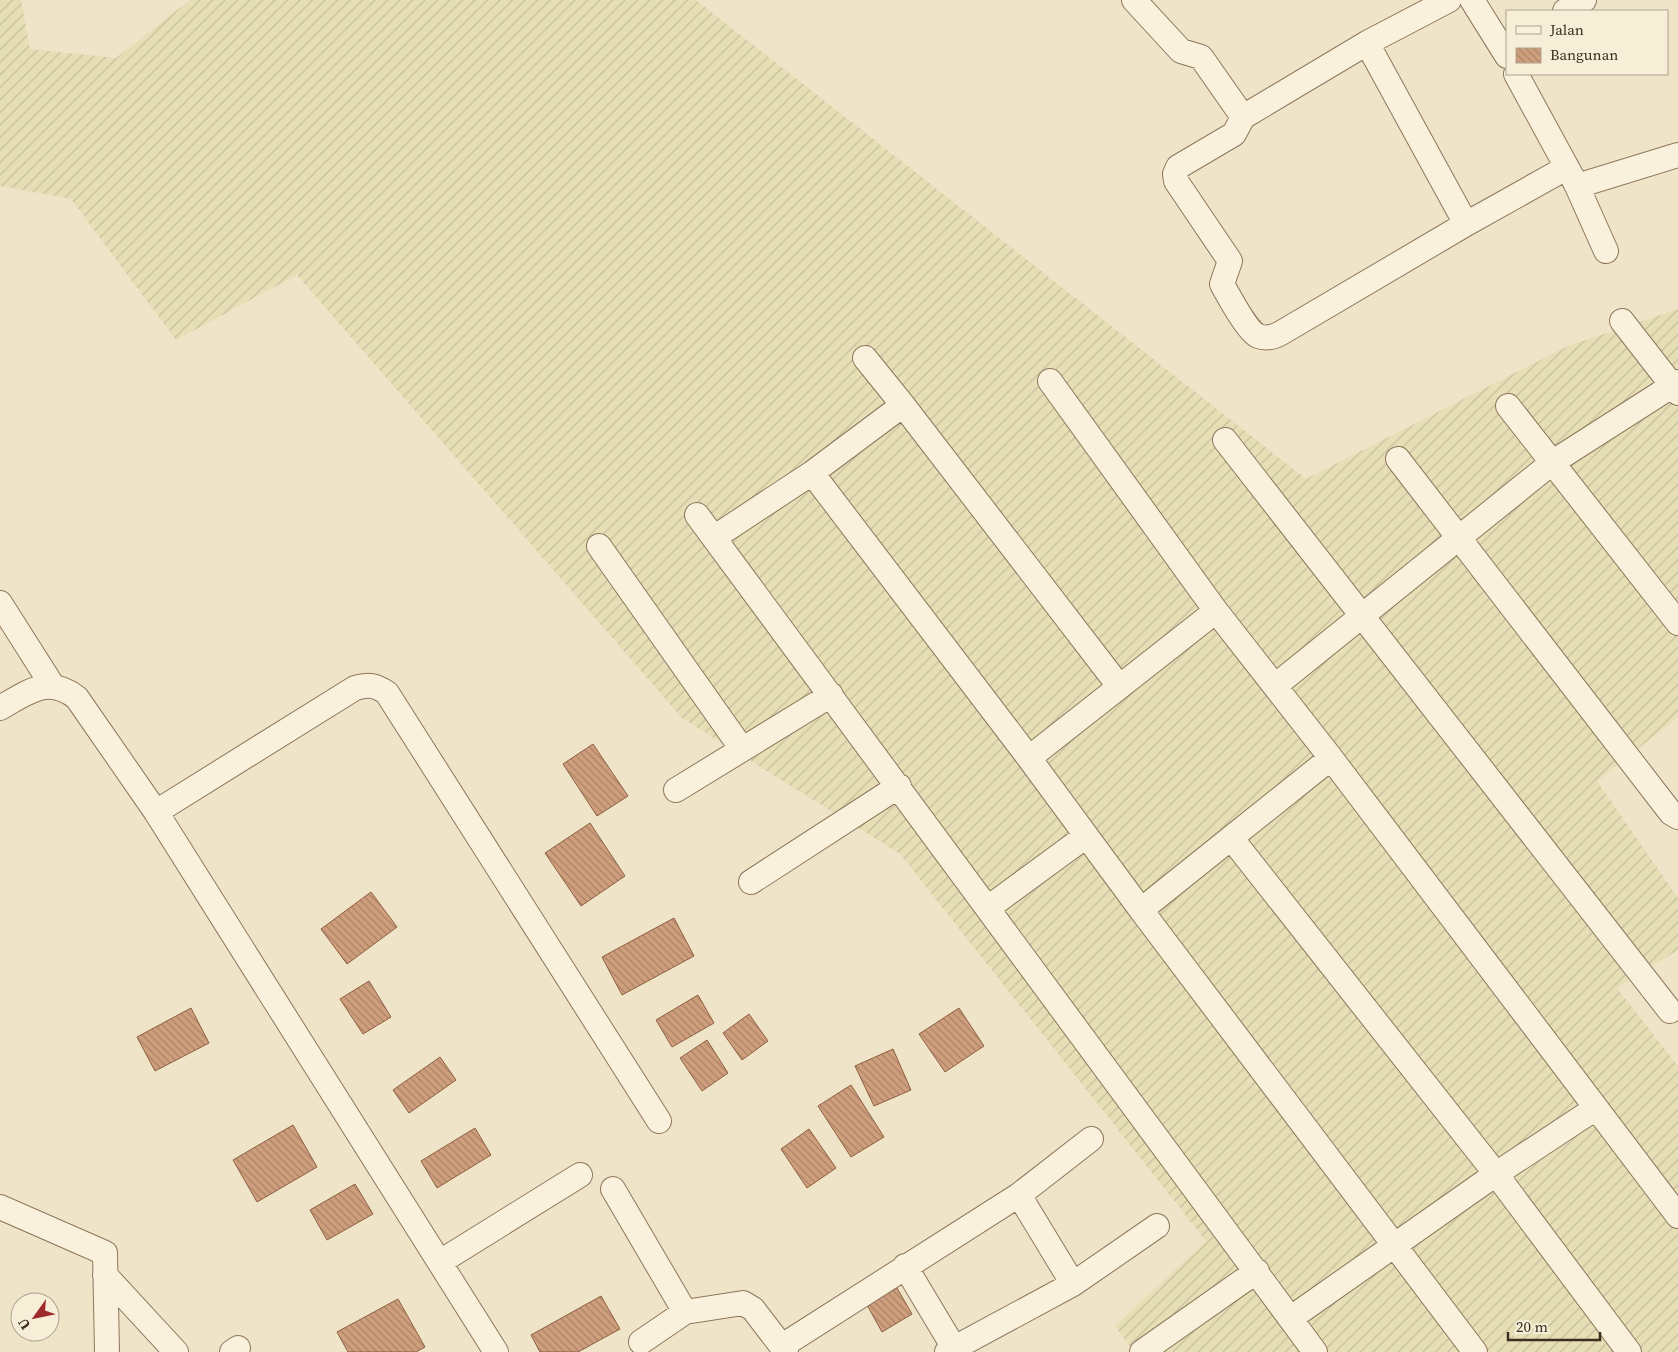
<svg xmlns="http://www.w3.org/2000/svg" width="1678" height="1352" font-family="'Source Serif 4',serif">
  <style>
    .farmland { fill: url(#farmland-furrows) }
    .building { fill: url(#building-back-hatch); stroke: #8d5f41 }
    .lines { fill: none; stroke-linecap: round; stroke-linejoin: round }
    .street-casing { stroke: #8d765c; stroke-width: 26 }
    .street { stroke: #faf1dc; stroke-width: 24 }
  </style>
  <defs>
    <pattern id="farmland-furrows" width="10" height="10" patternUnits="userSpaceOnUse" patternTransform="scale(1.25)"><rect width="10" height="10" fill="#e6deb5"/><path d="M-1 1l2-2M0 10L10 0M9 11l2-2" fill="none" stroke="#c6bf9b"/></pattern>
    <pattern id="building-back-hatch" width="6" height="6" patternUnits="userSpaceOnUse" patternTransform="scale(1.25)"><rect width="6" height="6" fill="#cf9f7d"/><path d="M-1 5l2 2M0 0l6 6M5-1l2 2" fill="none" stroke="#a98266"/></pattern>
  </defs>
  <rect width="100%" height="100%" fill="#f0e4c8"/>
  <!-- farmland -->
  <path class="farmland" d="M 0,0 L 21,0 L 30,49 L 116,58 L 190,0 L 696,0 L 1306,479 L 1568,346 L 1678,309 L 1678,717 L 1597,781 L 1678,898 L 1678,950 L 1617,988 L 1678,1066 L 1678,1352 L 1134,1352 L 1115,1326 L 1206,1241 L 900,854 L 682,718 L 297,275 L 176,340 L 71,199 L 0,186 Z"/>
  <!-- building -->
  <path class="building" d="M 593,744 L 628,796 L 597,816 L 563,764 Z
    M 590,823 L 625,876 L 581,906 L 545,853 Z
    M 371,892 L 397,927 L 347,964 L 321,929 Z
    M 674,918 L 694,956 L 622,995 L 602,957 Z
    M 369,981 L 391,1017 L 363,1034 L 340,999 Z
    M 698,995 L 714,1023 L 672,1047 L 656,1020 Z
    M 191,1008 L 209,1043 L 155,1071 L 137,1037 Z
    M 959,1008 L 984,1046 L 945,1072 L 919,1034 Z
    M 749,1014 L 768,1041 L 742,1060 L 723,1033 Z
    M 707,1040 L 728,1073 L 702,1091 L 680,1058 Z
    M 893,1049 L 911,1090 L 874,1106 L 855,1066 Z
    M 440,1057 L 456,1080 L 409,1113 L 393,1090 Z
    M 851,1085 L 884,1137 L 851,1157 L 818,1106 Z
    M 293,1125 L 317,1167 L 257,1202 L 233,1160 Z
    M 475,1128 L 491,1155 L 437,1188 L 421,1161 Z
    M 809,1129 L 836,1168 L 807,1188 L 781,1149 Z
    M 355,1184 L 373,1214 L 327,1240 L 310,1210 Z
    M 897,1288 L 912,1314 L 882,1332 L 867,1305 Z
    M 601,1296 L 620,1329 L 578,1352 L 540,1352 L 531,1335 Z
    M 398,1299 L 425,1347 L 416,1352 L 348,1352 L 337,1332 Z"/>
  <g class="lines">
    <!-- street casing -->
    <g class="street-casing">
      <path id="street" d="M 1134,0 L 1181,51 L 1201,57 L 1243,117
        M 1449,0 L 1367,43 L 1243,117 L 1234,134 L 1178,167 L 1175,174 L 1176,181 L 1230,261 L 1222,284 C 1228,295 1248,332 1258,336 C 1266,339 1274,337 1281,333 L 1466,224 L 1566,168
        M 1472,0 L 1507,56
        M 1565,11 L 1584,0
        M 1367,43 L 1466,224
        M 1516,74 L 1577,186 L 1606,251
        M 1577,186 L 1678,155
        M 1622,321 L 1678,393
        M 865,358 L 903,405
        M 1050,381 L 1216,611 L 1331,758 L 1678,1216
        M 1508,406 L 1678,623
        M 1225,440 L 1670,1011
        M 1398,459 L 1671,813 L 1678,817
        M 812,473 L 1029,758 L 1141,910 L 1331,758
        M 697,515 L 1315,1352
        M 715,537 L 812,473 L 903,405 L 1119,686
        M 599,546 L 742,749
        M 0,603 L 52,685
        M 1275,686 L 1553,462 L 1678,382
        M 0,708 C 28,692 48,675 77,698 L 156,812 L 496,1352
        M 1029,758 L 1216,611
        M 676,790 L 831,695
        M 156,812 L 355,688 C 369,684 375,685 387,693 L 659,1121
        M 1232,839 L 1496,1174 L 1629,1352
        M 751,882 L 899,786
        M 988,908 L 1086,836
        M 1141,910 L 1475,1352
        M 613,1189 L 685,1312
        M 1019,1195 L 1073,1284
        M 0,1207 L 105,1253 L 107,1352
        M 440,1262 L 580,1175
        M 905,1266 L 954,1348
        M 105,1275 L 176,1352
        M 1291,1318 L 1496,1174 L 1596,1108
        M 641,1342 L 685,1312 L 743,1303 L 753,1309 L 786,1352
        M 782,1346 L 1019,1195 L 1091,1139
        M 232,1352 L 238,1348
        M 947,1352 L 1073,1284 L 1157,1226
        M 1142,1352 L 1257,1271"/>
    </g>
    <!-- street -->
    <use href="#street" class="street"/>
  </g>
  <!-- legend -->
  <rect x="1506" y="10" width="162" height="65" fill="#f7eed8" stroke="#ada18e"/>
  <rect x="1516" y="26" width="25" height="8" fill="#faf1dc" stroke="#ada18e"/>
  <text x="1550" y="35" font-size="15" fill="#3d2e20">Jalan</text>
  <rect x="1516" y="48" width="25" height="15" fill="url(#building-back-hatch)" stroke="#ada18e"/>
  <text x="1550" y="60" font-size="15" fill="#3d2e20">Bangunan</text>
  <!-- north arrow -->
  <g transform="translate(35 1317) rotate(237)"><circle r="24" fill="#f7eed8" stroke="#ada18e"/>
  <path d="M0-4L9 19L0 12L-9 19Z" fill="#9e2a2b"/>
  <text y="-8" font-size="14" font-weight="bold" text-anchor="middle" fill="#3d2e20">U</text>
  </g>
  <!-- scale -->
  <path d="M1508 1332v8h92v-8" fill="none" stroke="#3d2e20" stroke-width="2.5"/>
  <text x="1516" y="1332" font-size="15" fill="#3d2e20" stroke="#f7eed8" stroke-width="4" paint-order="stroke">20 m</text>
</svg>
